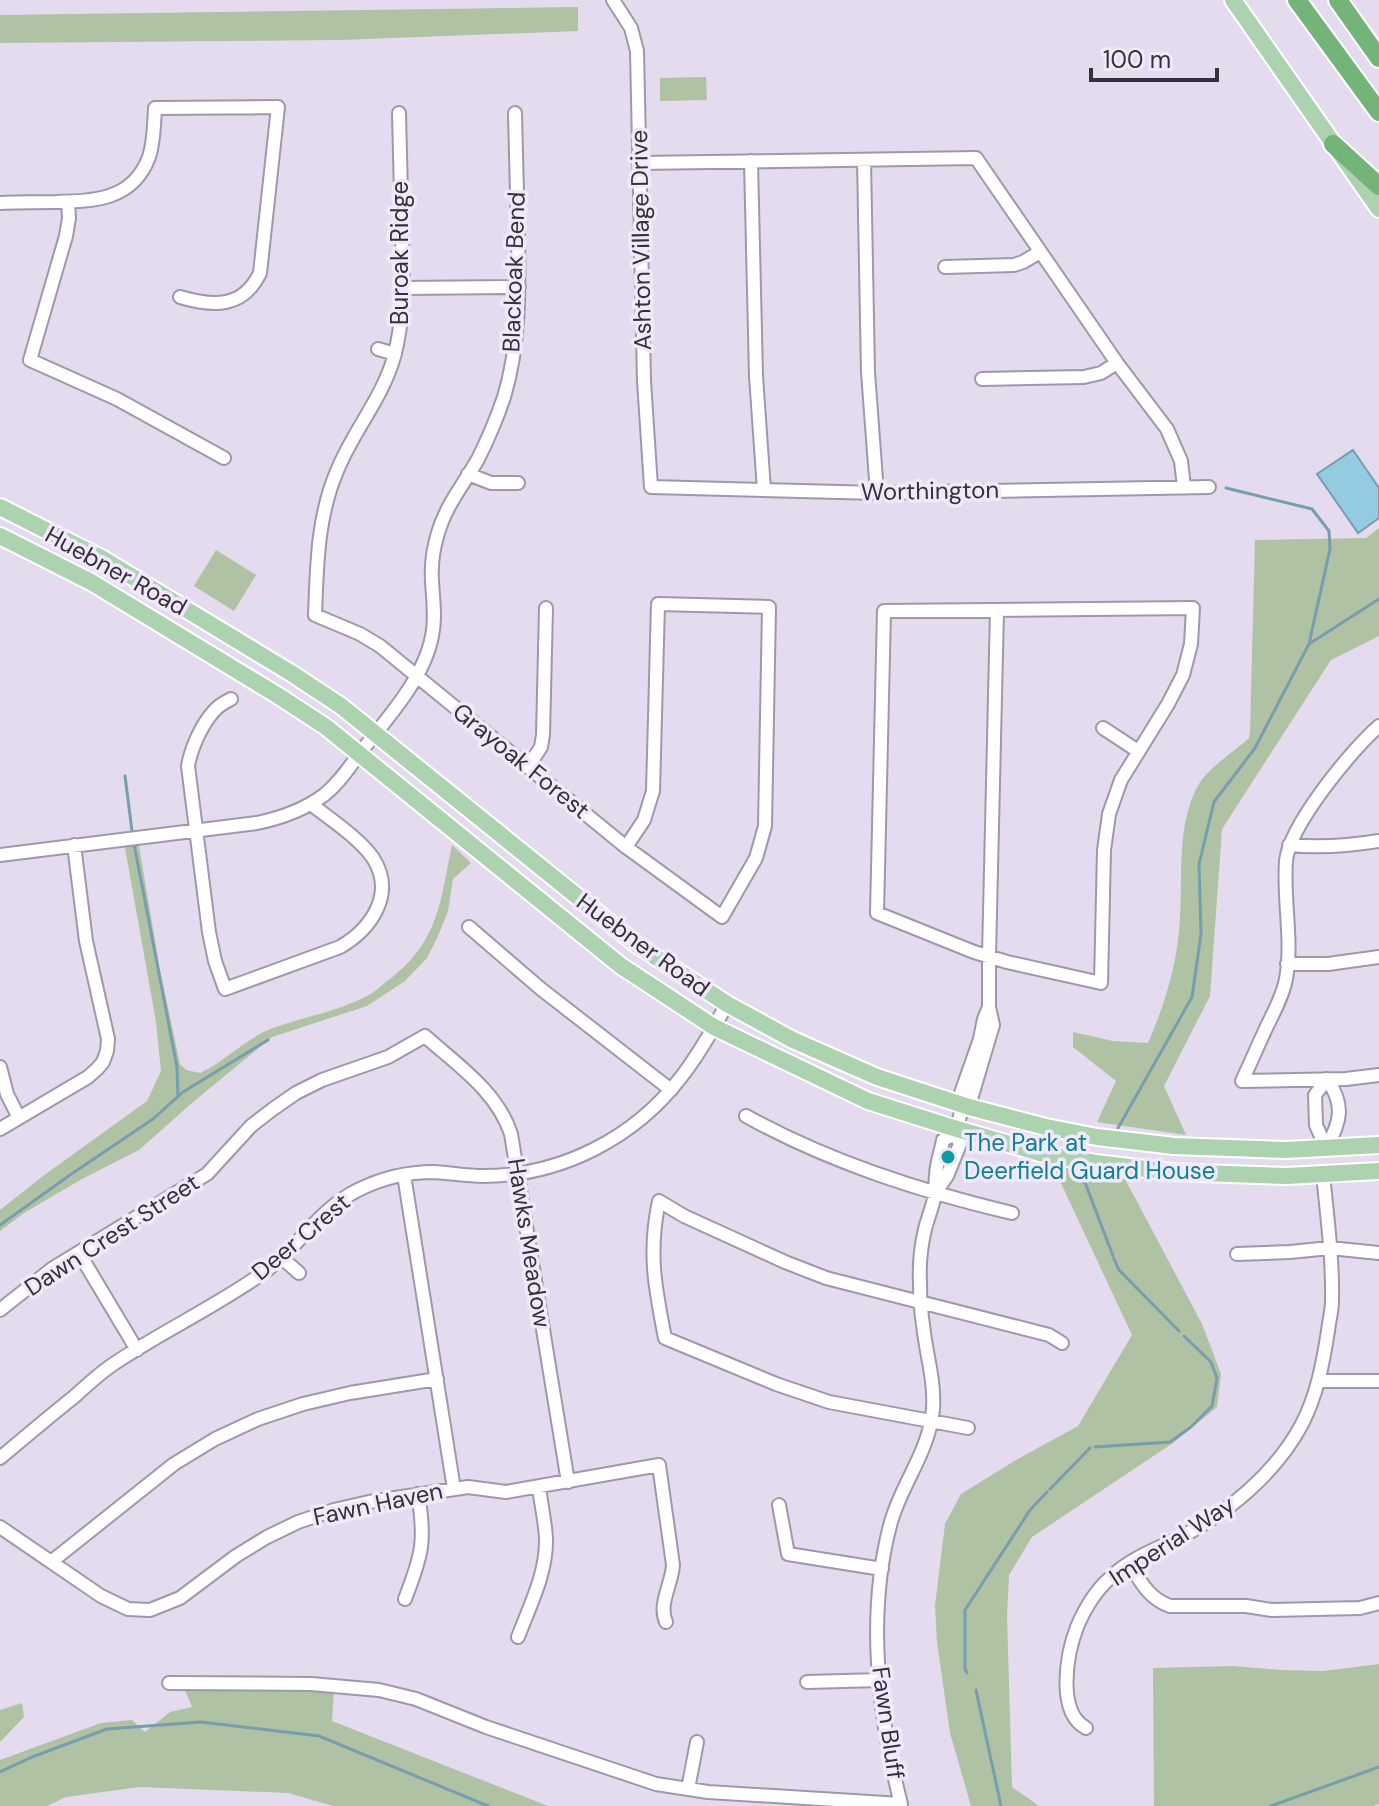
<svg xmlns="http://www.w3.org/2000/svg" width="1379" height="1806" font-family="'DM Sans',sans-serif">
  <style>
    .green { fill: #afc2a3 }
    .water { fill: #94cbe2; stroke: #789daf; stroke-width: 2 }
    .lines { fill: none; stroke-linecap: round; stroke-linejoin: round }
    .stream { stroke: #789daf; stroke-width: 3 }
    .minor-casing { stroke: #a097aa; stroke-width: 16 }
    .major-casing { stroke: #fff; stroke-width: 20 }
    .highway-casing { stroke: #fff; stroke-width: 22 }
    .minor { stroke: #fff; stroke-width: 12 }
    .major { stroke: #acd2af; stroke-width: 16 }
    .highway { stroke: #74b479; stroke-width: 18 }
    .culture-dot { fill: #0f9aa8; stroke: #f1e8fc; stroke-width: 3 }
    .labels { text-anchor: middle; stroke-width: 7; stroke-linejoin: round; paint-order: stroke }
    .street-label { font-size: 24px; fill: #353139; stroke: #f1e8fc }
    .culture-label { font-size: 24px; fill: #0d838f; stroke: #f1e8fc; text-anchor: start }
  </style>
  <rect width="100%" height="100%" fill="#e4dbef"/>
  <!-- green -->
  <path class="green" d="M 578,7 L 578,31 L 340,40 L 0,43 L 0,15 Z
    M 706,77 L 707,100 L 660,101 L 660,78 Z
    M 1379,528 L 1379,636 L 1331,660 L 1222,829 L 1210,996 L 1164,1086 L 1186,1135 L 1097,1122 L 1116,1081 L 1073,1047 L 1073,1032 L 1113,1041 L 1148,1043 C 1165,1004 1178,962 1180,918 C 1183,874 1176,824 1199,784 C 1206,770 1236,750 1249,738 L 1250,731 L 1255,540 L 1366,538 Z
    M 216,550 L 256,575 L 234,611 L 194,586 Z
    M 138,840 L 160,970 L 180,1064 L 186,1070 L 200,1073 C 226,1061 246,1038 273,1028 C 303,1017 336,1012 365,997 C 374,993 382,985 390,979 C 439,941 440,902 452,845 L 471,863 L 453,879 L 448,911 L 438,936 L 427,958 L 405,981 L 367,1006 L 272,1037 L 193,1102 L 139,1150 L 82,1179 L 24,1213 L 0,1231 L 0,1210 L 43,1176 L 147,1101 L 161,1071 L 156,1022 L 124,842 Z
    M 1051,1162 L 1125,1179 L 1202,1324 L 1221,1374 L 1217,1407 L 1173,1443 L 1032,1537 L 1009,1575 L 1007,1616 L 1012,1787 L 1039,1806 L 971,1806 L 950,1733 L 937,1642 L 935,1606 L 945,1524 L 961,1494 L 1016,1460 L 1078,1426 L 1132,1335 Z
    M 1379,1664 L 1379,1804 L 1373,1806 L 1154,1806 L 1153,1668 L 1233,1666 L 1282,1670 L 1323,1671 Z
    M 210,1687 L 334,1689 L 332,1721 L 548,1806 L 333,1806 L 288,1793 L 140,1787 L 66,1797 L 47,1806 L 0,1806 L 0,1760 L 101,1723 L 132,1720 L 145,1732 L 170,1712 L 192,1707 L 185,1690 Z
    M 22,1703 L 24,1717 L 0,1742 L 0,1710 Z"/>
  <!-- water -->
  <path class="water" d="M 1353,450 L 1379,488 L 1379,518 L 1358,533 L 1317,474 Z"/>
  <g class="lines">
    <!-- stream -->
    <path class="stream" d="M 1226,488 L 1312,509 L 1329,531 L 1330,549 L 1309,644
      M 125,776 L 132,831
      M 134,844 L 177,1067 L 178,1097
      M 1118,1128 L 1192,997 L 1201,934 L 1199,864 L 1214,802 L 1255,748 L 1309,644 L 1379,599
      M 1081,1172 L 1113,1256
      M 0,1225 L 70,1175 L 153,1119 L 183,1092 L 268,1040
      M 1114,1259 L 1119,1270 L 1179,1331
      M 1095,1447 L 1170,1442 L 1191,1427 L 1212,1406 L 1217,1378 L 1211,1362 L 1184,1336
      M 1050,1489 L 1090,1448
      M 967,1673 L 965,1669 L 965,1610 L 1030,1510 L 1047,1492
      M 976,1690 L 1001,1806
      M 0,1772 L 32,1757 L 107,1729 L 201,1722 L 319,1736 L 488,1806
      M 1271,1806 L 1379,1767"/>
    <!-- minor casing -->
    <g class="minor-casing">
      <path id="minor" d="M 613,0 L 631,28 L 637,51 L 644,381 L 651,487 L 877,493 L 1209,487
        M 399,113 C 400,153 401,194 402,235 C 403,276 405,316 394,357 C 382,399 353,431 337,471 C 317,518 317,566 315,615 L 360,634 L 380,646 L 626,847 L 722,917 L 756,858 L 765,826 L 769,607 L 658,604 L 653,791 L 644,820 L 626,847
        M 864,160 L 868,372 L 877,493
        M 751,161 L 756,376 L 764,490
        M 639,163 L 976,158 L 1117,363 L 1167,429 L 1181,461 L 1184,487
        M 68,202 L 69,218 L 66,236 L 30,360 L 117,399 L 224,458
        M 0,203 C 19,202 37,202 56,202 C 95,201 133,200 149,157 C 154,142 154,124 155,108 L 278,107 L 260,273 C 243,308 214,307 180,297
        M 945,267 L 1014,265 L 1023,262 L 1040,252
        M 403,288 L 519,287
        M 378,349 L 395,354
        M 982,379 L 1084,377 L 1101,373 L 1117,363
        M 468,474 L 491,483 L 518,483
        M 1193,608 L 1191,644 L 1183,675 L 1168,704 L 1121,780 L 1109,814 L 1104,850 L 1101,983 L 1007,962 L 974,952 L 877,913 L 884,611 Z
        M 231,699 C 225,702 218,706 214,711 C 202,724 191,748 188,766 L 209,932 L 215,961 L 225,989 L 340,947 C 371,929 396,894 373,858 C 359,838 330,819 311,804
        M 1379,726 C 1352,749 1289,826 1286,861 C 1283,900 1293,940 1286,979 C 1283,995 1275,1010 1268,1024 C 1259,1043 1251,1062 1242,1081 L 1346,1079 L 1379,1075
        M 1103,728 L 1138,751
        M 528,767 L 541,747 L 543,735 L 546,608
        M 1289,845 C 1319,848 1348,846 1379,841
        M 0,855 L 257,823 C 281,818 304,810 324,795 C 338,784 349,768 359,754 C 386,720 424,679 432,636 C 436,618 433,600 432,581 C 431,565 433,549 438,533 C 446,505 464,484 478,459 C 488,439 497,418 504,397 C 520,344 519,290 518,234 C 517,194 516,153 515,113
        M 469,927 L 541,989 L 671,1090
        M 1287,964 L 1328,964 L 1379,957
        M 0,1067 L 7,1094 L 19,1118
        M 1327,1079 C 1345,1105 1341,1122 1326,1148 L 1316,1125 L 1315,1095 Z
        M 963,1102 L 971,1099 L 993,1025 L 989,1007 L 989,956 L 997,610
        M 746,1116 C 829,1162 919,1191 1012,1213
        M 0,1129 L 88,1077 L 97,1069 L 103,1062 L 107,1051 L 108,1039 L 86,941 L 74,845
        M 404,1175 L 454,1489
        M 935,1193 L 947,1176 L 960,1144 L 955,1134 L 963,1105 L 960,1096 L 980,1039 L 984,1019 L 989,1007
        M 79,1253 L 137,1350
        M 1237,1254 L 1290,1252 L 1330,1248 L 1379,1253
        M 282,1258 L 299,1273
        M 0,1310 L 53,1268 L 207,1174 L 251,1126 L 273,1109 L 296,1093 L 322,1080 L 388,1057 L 425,1036 C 457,1065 497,1091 511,1134 L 568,1482
        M 1319,1381 L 1379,1381
        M 968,1428 L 829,1402 L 776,1384 L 665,1338 C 655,1288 648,1252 659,1201 L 684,1216 L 785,1262 L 826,1278 L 1049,1335 L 1062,1343
        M 0,1458 C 25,1437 50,1416 75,1396 C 87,1385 99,1374 112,1365 C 161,1332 215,1307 263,1273 C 298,1248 319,1209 358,1190 C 382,1178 408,1172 434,1172 C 451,1173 467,1176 483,1176 C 561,1176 635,1138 682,1076 C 699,1054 713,1029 727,1004
        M 779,1505 L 788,1554 L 882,1569
        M 0,1527 L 101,1596 L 128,1609 L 150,1610 L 180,1598 L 236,1556 L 267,1537 L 298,1522 L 334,1510 L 369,1502 L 468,1487 L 506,1492 L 659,1465 L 673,1565 C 672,1584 658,1604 666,1622
        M 51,1562 L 174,1464 L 215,1439 L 258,1419 L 303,1404 L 350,1393 L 437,1379
        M 1129,1563 C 1140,1581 1149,1599 1170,1606 L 1246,1606 L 1272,1610 L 1360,1608 L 1379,1603
        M 405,1599 C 422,1555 426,1541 418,1494
        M 518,1637 C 530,1605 547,1573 546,1538 C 545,1521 541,1504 539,1487
        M 807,1682 L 880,1680
        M 169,1683 L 311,1684 L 379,1690 L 416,1699 L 486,1727 L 656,1784 L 708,1792 L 901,1804 C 878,1714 866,1613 891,1522 C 902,1483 929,1452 933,1409 C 935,1380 926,1354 923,1325 C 921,1312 920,1297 920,1283 C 919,1265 921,1246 925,1229 C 928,1217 933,1206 935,1194 C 936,1188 935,1182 936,1176 C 936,1164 941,1152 943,1140 L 955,1134
        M 1086,1728 C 1056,1712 1067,1653 1077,1627 C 1085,1608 1096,1590 1111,1577 C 1131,1558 1155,1550 1179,1538 C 1228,1513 1276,1473 1302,1424 C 1317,1395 1323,1363 1328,1331 C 1329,1321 1332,1311 1332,1301 C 1333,1259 1327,1216 1323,1174
        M 688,1789 L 697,1742"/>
    </g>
    <!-- major casing -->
    <g class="major-casing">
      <path id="major" d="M 1233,0 L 1379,209
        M 0,507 L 103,559 L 291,673 L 341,706 L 636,944 L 727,1004 L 793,1040 L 877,1077 L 969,1107 L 1046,1127 L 1097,1137 L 1174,1146 L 1286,1150 L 1379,1145
        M 0,536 L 91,582 L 277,695 L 326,727 L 621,966 L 714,1027 L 868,1101 L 947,1126 L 1040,1153 L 1096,1163 L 1172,1172 L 1286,1176 L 1379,1171"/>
    </g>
    <!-- highway casing -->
    <g class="highway-casing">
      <path id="highway" d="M 1297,0 L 1379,112
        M 1338,0 L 1379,58
        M 1333,144 L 1379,186"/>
    </g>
    <!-- minor -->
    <use href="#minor" class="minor"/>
    <!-- major -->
    <use href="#major" class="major"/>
    <!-- highway -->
    <use href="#highway" class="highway"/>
  </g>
  <!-- markers -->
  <circle class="culture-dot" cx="948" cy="1157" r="8"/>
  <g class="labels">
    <!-- street labels -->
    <g class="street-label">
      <text transform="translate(641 240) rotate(-91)" y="8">Ashton Village Drive</text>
      <text transform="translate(400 253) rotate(-90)" y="8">Buroak Ridge</text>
      <text transform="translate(514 272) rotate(-88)" y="8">Blackoak Bend</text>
      <text transform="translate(930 491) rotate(-1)" y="8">Worthington</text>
      <text transform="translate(116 571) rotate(29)" y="8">Huebner Road</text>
      <text transform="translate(521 761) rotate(39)" y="8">Grayoak Forest</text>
      <text transform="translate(643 945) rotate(36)" y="8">Huebner Road</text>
      <text transform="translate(112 1235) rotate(-33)" y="8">Dawn Crest Street</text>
      <text transform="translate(301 1237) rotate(-40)" y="8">Deer Crest</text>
      <text transform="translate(529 1243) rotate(81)" y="8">Hawks Meadow</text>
      <text transform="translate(378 1504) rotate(-12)" y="8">Fawn Haven</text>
      <text transform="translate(1172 1541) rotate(-33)" y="8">Imperial Way</text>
      <text transform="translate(888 1723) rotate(82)" y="8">Fawn Bluff</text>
    </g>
    <!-- culture labels -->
    <g class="culture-label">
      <text x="964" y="1151">The Park at<tspan x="964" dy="28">Deerfield Guard House</tspan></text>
    </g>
  </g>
  <!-- scale -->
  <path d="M1091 68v12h126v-12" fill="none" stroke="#353139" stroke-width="4"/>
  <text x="1103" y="68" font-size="24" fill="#353139" stroke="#f1e8fc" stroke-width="6" paint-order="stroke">100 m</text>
</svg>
